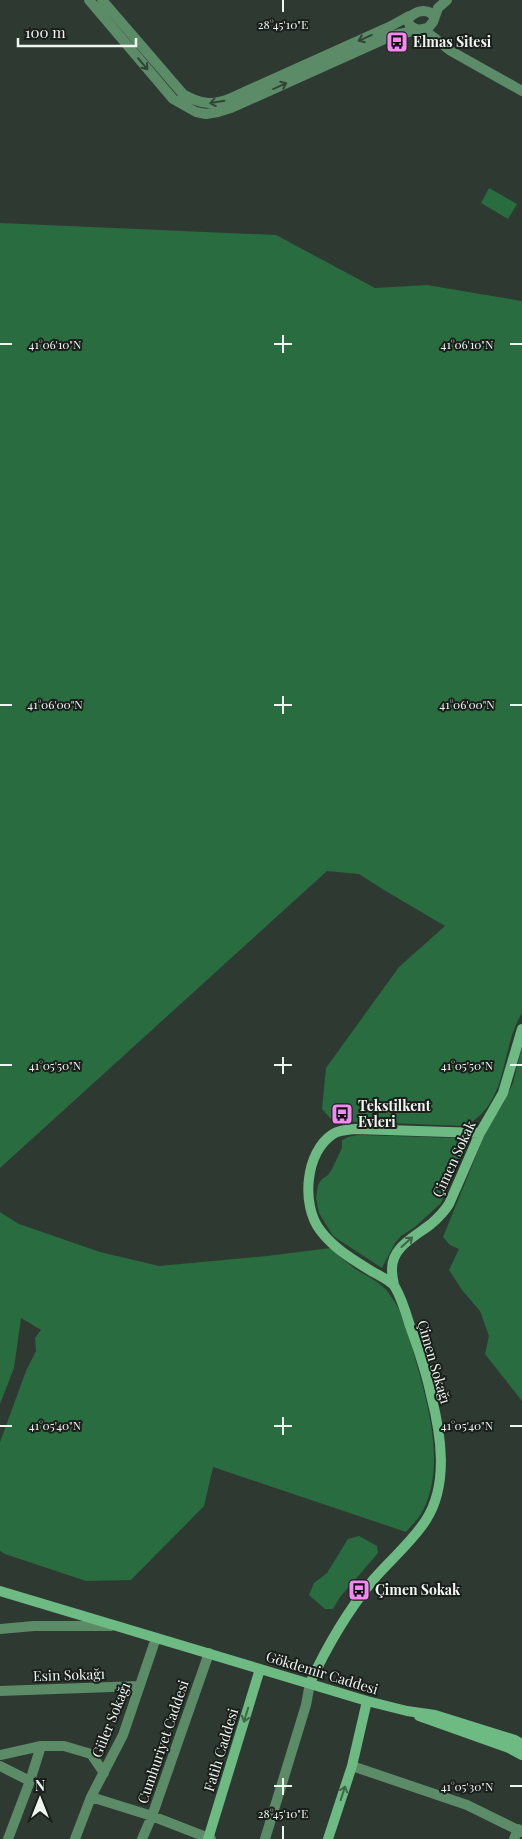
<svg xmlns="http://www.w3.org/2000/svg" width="522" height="1839" font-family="'Playfair Display',serif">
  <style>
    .green { fill: #286c3f }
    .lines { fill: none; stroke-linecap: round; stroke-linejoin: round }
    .minor { stroke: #5c8b68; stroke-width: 10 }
    .tertiary { stroke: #5c8b68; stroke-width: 10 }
    .secondary { stroke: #6eba83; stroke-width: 10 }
    .oneway { stroke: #314536 }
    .oneway2 { stroke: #40654a }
    .ticks { fill: none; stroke: #eff6f0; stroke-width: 2 }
    .labels { text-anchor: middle; stroke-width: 4; stroke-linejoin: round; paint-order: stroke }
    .poi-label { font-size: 14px; font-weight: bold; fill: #eff6f0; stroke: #1a1f1b; text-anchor: start }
    .street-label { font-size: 14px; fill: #eff6f0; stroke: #1a1f1b }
    .ticks-label { font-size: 12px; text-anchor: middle; fill: #eff6f0; stroke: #1a1f1b; stroke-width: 4; stroke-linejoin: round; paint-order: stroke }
  </style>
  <rect width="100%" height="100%" fill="#2e3a31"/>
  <!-- green -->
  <path class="green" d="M 489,188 L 517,204 L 508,219 L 481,203 Z
    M 0,223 L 276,235 L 375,288 L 427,285 L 522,301 L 522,1013 C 499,1050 510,1102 465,1126 L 338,1121 L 330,1118 L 322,1109 L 326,1068 L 399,967 L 445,926 L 384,890 L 359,874 L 327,871 L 0,1168 Z
    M 522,1047 L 522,1401 L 485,1354 L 489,1336 L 480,1311 L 462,1290 L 449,1270 L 459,1249 L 450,1245 L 443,1237 L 487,1129 L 504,1102 L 513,1083 Z
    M 359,1135 L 460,1138 L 464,1140 L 466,1144 L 441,1203 L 415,1227 L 401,1236 L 395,1243 L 382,1268 L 333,1236 L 319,1213 L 316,1198 L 318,1185 L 321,1180 L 328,1175 L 332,1169 L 342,1148 L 342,1140 L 348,1137 Z
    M 0,1212 L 19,1224 L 100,1252 L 159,1266 L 267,1256 L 331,1248 C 338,1255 346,1262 354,1268 C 367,1277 381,1281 390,1295 C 404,1313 409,1336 415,1358 C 428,1404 447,1469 421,1514 C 417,1520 411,1526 406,1532 L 213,1467 L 204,1506 L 131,1580 L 86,1581 L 5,1554 L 0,1551 L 0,1442 L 26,1371 L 36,1351 L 35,1338 L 41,1330 L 21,1318 L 14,1368 L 0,1404 Z
    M 359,1536 L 377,1546 L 378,1553 L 340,1597 L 333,1609 L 325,1609 L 309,1595 L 314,1583 L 327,1573 L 348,1539 Z"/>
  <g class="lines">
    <!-- minor -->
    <path class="minor" d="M 0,1629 L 34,1626 L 111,1626
      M 0,1691 L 139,1686
      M 0,1755 L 41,1746 L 64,1746 L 91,1754 L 104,1773
      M 0,1766 L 30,1781
      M 352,1766 L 467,1805 L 522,1832
      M 91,1797 L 152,1816 L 211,1839
      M 8,1839 L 30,1781 L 41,1746
      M 75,1839 L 91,1797 L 123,1735 L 156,1638
      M 142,1839 L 152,1816 L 209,1653
      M 265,1839 L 306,1705 L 310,1683
      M 514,1839 L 518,1829"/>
    <!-- tertiary -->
    <path class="tertiary" d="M 89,0 L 173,99 L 196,112 L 206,114 L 218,112 L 231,108 L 387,38 L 399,34 L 428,28 L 433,22 L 438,8 L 447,0
      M 102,0 L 183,94 C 200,104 213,106 231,98 L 391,26 L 409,16
      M 420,30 C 389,22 429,0 434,18
      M 424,30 L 451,51 L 522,91"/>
    <!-- secondary -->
    <path class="secondary" d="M 394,1285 C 393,1280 392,1275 392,1270 C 391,1247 416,1236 431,1224 C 438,1218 444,1212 449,1204 L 480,1133 L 503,1093 L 522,1029
      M 0,1591 L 367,1701 L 407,1711 L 435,1715 L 515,1740 L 522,1744
      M 310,1683 C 328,1644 346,1613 373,1580 C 390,1560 412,1542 426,1520 C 449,1484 441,1434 431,1395 C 426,1371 418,1348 410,1326 C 406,1313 402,1299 395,1287 C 391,1281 380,1276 373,1272 C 354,1260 334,1249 320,1230 C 301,1205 305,1152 333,1134 C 339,1130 348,1130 355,1129 L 480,1133
      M 419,1716 L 509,1748 L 522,1755
      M 208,1839 L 260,1669
      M 328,1839 L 352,1766 L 367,1701"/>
  </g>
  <!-- one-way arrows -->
  <defs><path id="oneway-shaft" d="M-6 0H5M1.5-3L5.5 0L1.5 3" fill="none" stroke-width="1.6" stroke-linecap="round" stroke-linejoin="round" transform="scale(1.25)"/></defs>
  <g class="oneway">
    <use href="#oneway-shaft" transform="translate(365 38) rotate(156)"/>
    <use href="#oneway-shaft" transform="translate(143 64) rotate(50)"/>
    <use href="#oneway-shaft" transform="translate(280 86) rotate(-24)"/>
    <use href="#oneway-shaft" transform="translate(217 102) rotate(170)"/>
  </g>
  <g class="oneway2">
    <use href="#oneway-shaft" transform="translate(407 1242) rotate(-42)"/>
    <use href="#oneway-shaft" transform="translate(246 1715) rotate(107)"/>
    <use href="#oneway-shaft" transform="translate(343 1793) rotate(-72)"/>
  </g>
  <!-- ticks -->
  <path class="ticks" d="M 283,0 L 283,12M 283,335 L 283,353M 0,344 L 12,344M 274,344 L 292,344M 510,344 L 522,344M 283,696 L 283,714M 0,705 L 12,705M 274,705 L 292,705M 510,705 L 522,705M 283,1057 L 283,1074M 0,1065 L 12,1065M 274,1065 L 292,1065M 510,1065 L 522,1065M 283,1417 L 283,1435M 0,1426 L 12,1426M 274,1426 L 292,1426M 510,1426 L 522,1426M 283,1778 L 283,1795M 274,1786 L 292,1786M 510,1786 L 522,1786M 283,1826 L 283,1839"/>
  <!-- icons -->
  <defs>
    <g id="bus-square" transform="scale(1.125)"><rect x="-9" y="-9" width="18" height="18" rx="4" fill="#f38af1" stroke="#1a1f1b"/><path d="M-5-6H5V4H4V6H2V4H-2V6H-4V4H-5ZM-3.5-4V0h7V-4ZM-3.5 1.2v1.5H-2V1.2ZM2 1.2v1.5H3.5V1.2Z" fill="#111"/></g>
  </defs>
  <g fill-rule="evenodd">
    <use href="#bus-square" x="397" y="42"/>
    <use href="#bus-square" x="342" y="1114"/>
    <use href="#bus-square" x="359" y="1590"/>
  </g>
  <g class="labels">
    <!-- poi labels -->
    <g class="poi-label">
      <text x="413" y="47">Elmas Sitesi</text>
      <text x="358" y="1111">Tekstilkent<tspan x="358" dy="16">Evleri</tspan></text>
      <text x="375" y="1595">Çimen Sokak</text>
    </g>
    <!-- street labels -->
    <g class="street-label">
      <text transform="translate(454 1159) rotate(-65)" y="5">Çimen Sokak</text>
      <text transform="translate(434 1362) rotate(74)" y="5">Çimen Sokağı</text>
      <text transform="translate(322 1673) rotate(17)" y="5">Gökdemir Caddesi</text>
      <text transform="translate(69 1675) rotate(-2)" y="5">Esin Sokağı</text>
      <text transform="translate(111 1720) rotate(-68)" y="5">Güler Sokağı</text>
      <text transform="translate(163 1742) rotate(-71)" y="5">Cumhuriyet Caddesi</text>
      <text transform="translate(221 1750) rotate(-73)" y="5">Fatih Caddesi</text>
    </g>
  </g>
  <g class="ticks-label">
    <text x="283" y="29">28°45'10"E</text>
    <text x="55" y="349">41°06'10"N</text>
    <text x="467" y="349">41°06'10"N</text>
    <text x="55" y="709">41°06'00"N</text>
    <text x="467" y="709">41°06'00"N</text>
    <text x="55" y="1070">41°05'50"N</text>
    <text x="467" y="1070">41°05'50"N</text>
    <text x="55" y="1430">41°05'40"N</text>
    <text x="467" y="1430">41°05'40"N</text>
    <text x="467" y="1791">41°05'30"N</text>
    <text x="283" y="1818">28°45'10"E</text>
  </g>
  <!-- north arrow -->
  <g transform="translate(40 1799)" stroke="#1a1f1b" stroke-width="4" paint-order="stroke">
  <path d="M0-4L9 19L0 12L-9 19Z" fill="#eff6f0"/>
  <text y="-8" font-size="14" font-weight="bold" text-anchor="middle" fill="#eff6f0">N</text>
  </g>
  <!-- scale -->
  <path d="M18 38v8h118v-8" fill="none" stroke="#eff6f0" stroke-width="2.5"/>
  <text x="25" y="38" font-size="15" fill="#eff6f0" stroke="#1a1f1b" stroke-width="4" paint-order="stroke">100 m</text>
</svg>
